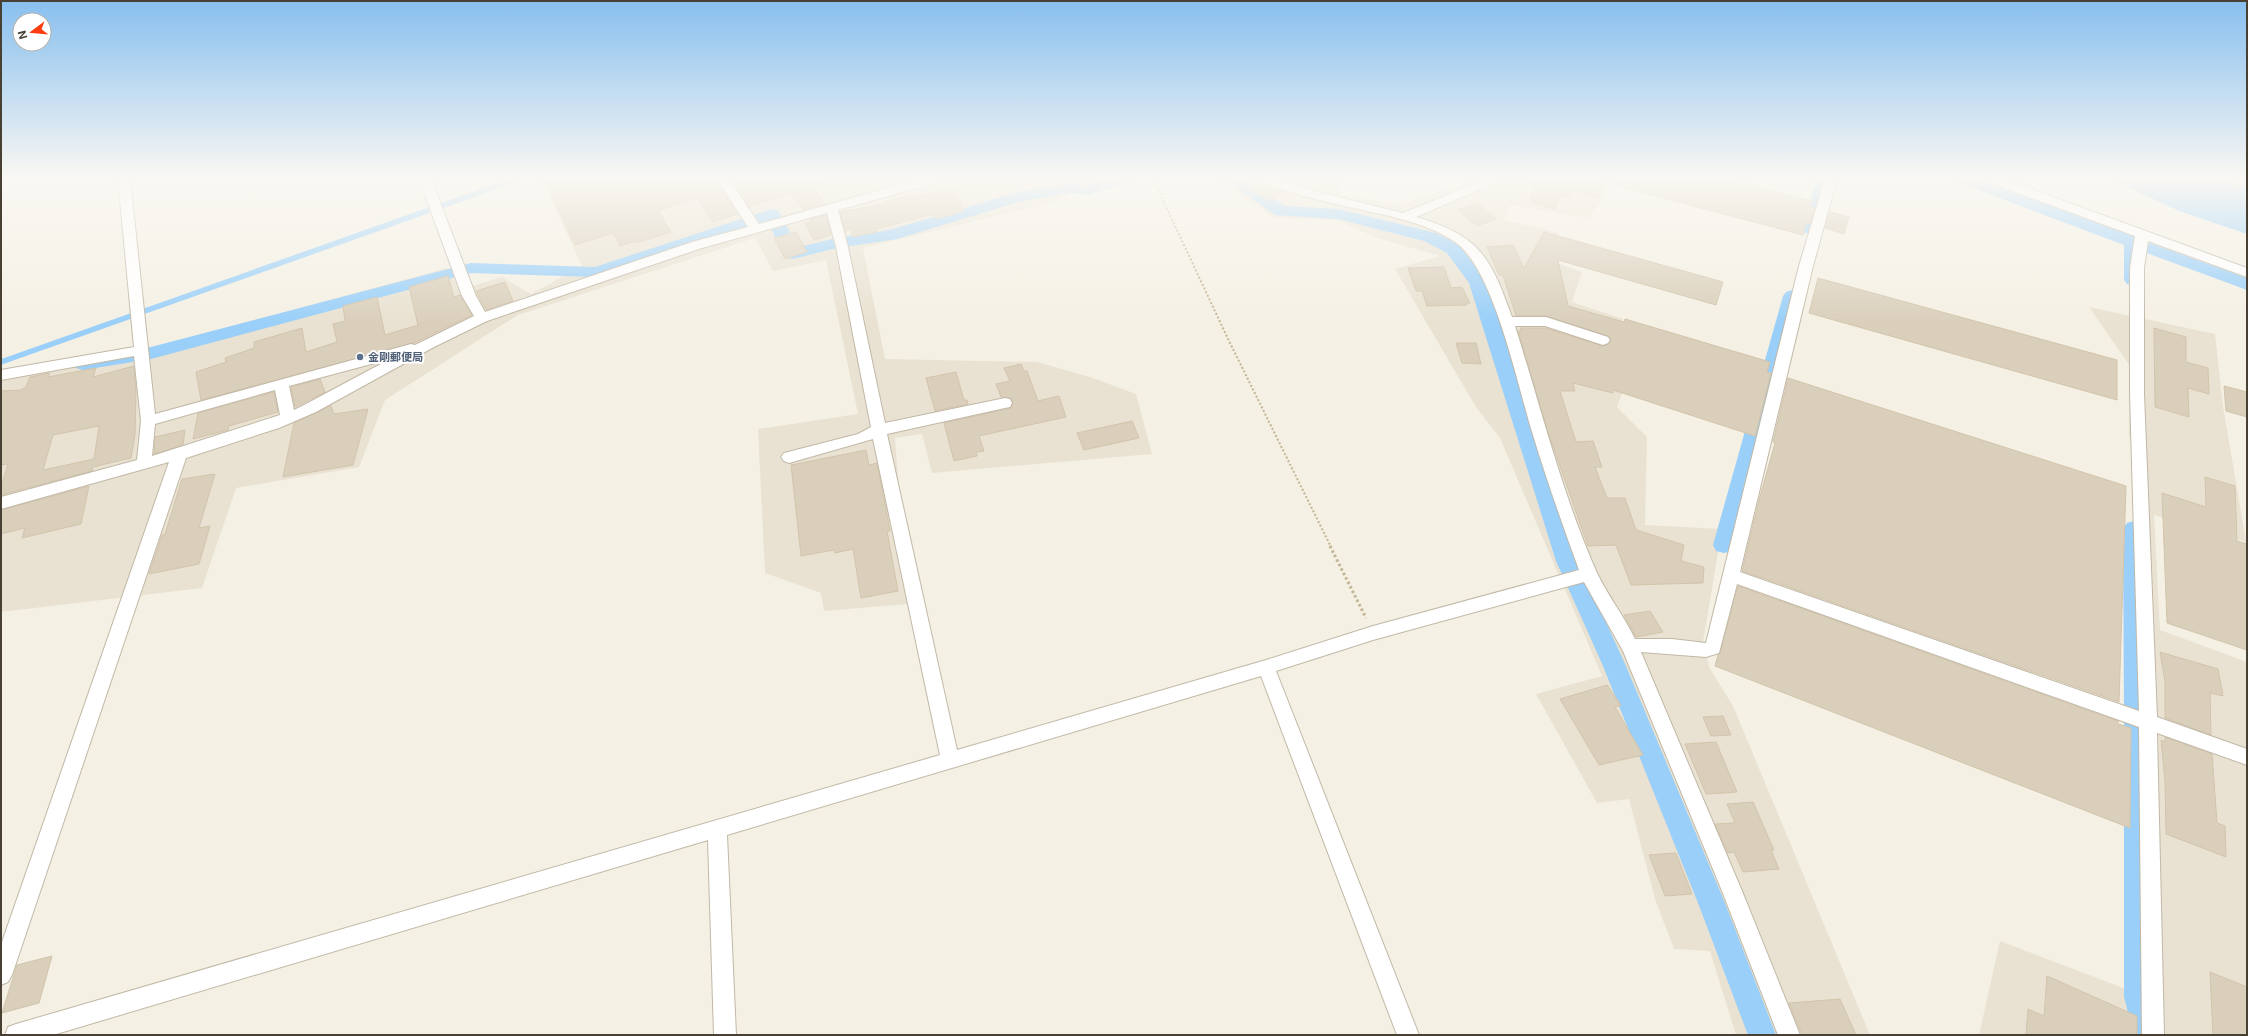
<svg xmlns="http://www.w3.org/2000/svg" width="2248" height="1036" font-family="Inter,'Noto Sans JP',sans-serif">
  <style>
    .residential { fill: #e9e2d2 }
    .water { fill: #99cff9 }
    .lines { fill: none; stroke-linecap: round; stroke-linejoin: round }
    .stream { stroke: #99cff9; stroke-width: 5.5 }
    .canal { fill: #99cff9; fill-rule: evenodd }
    .building { fill: #dacfbb; stroke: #d3c4ab; fill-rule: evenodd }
    .street-casing { stroke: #c1b8a6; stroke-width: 2 }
    .path-far1 { stroke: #c4b595; stroke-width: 2; stroke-dasharray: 2 2; stroke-linecap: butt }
    .path { stroke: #c4b595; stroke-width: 3; stroke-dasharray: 2.5 2.5; stroke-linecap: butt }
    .street { fill: #fff; fill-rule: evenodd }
    .service-dot { fill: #5c6f8a; stroke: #fff; stroke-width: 1.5 }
    .labels { text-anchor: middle; stroke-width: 4; stroke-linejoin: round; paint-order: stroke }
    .service-label { font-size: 11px; font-weight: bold; fill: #4e5e75; stroke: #fff; text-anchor: start }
  </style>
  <rect width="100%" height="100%" fill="#f4f0e4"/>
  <!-- residential -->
  <path class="residential" d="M 541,179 L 1089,179 L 1059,201 L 863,248 L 885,359 L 1037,362 L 1090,377 L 1136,394 L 1152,454 L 932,473 L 922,434 L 895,438 L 908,604 L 824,611 L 821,593 L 765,573 L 758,429 L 858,414 L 826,260 L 773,271 L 755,238 L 518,315 L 385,400 L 359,467 L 236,488 L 202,588 L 1,612 L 1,372 L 160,346 L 448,268 L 459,290 L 502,277 L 531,294 L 582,266 Z
    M 1217,179 L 1304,179 L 1297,186 L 1316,179 L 1343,179 L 1340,195 L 1398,204 L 1480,179 L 1592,179 L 1613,187 L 1588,218 L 1510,205 L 1504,220 L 1559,233 L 1540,257 L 1582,272 L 1572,302 L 1623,319 L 1612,347 L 1636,356 L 1617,407 L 1647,437 L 1645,525 L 1722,529 L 1703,642 L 1709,667 L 1733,706 L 1870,1035 L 1736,1035 L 1710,951 L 1674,949 L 1655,899 L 1629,799 L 1597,803 L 1536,694 L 1602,676 L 1500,438 L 1476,407 L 1395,269 L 1440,256 L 1377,238 L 1336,220 L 1274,218 Z
    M 2089,307 L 2215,334 L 2223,406 L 2246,542 L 2154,515 L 2160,630 L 2247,662 L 2247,1035 L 1979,1035 L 2000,941 L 2136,993 L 2134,438 L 2129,437 L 2130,366 Z"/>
  <!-- water -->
  <path class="water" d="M 2110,179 L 2224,179 L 2247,188 L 2247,234 L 2179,211 Z"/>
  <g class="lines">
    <!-- stream -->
    <path class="stream" d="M 1,362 L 517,179"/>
    <!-- canal -->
    <path class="canal" d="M 1106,179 L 1132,179 L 1130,182 L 1088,195 L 1069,193 L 1018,202 L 897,239 L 837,248 L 793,259 L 787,258 L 784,254 L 767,221 L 596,277 L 471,273 L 151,359 L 83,370 L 76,368 L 74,364 L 76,360 L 83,358 L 151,347 L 471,263 L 595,267 L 772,209 L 778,210 L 780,214 L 798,247 L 837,238 L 889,230 L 1015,193 L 1069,183 L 1087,185 Z
      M 1224,179 L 1243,179 L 1285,206 L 1338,209 L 1436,233 L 1459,245 L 1487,282 L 1578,561 L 1626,666 L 1725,903 L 1776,1035 L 1748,1035 L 1698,903 L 1603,666 L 1556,561 L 1469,283 L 1447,253 L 1424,241 L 1338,219 L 1275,215 Z
      M 1816,179 L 1832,179 L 1819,229 L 1817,233 L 1805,233 L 1803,229 Z
      M 1955,179 L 1979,179 L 2141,239 L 2143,243 L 2141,247 L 2142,280 L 2139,284 L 2133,286 L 2127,284 L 2124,280 L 2124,245 L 1957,182 Z
      M 2150,243 L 2247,278 L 2247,290 L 2144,252 L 2141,248 L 2144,244 Z
      M 1792,290 L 1798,292 L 1801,296 L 1735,545 L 1732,551 L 1724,553 L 1716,551 L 1713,545 L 1783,296 L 1786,292 Z
      M 2134,521 L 2141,523 L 2145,529 L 2152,997 L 2162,1035 L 2134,1035 L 2124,997 L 2124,723 L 2126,719 L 2124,715 L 2123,529 L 2127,523 Z"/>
  </g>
  <!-- building -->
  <path class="building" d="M 544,179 L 716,179 L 738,214 L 713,222 L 698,198 L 658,211 L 671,232 L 636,243 L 635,241 L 620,246 L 613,233 L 575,245 Z
    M 731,179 L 824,179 L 824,183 L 812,187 L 825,204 L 803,210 L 791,193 L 749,207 Z
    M 1524,179 L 1605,179 L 1597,198 L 1572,191 L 1568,197 L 1561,195 L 1554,209 L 1531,202 L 1533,186 L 1524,183 Z
    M 1615,179 L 1727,179 L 1812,201 L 1810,206 L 1815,208 L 1810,224 L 1806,223 L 1803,235 L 1614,185 Z
    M 1257,182 L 1259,183 L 1284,192 L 1272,201 L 1248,189 Z
    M 951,188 L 965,211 L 936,219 L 933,214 L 876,229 L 877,232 L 853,237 L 851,229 L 845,231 L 840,212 L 885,204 L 884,202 L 909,196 L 910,199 Z
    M 1477,203 L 1496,219 L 1477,226 L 1458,210 Z
    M 1830,212 L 1849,217 L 1844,234 L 1825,228 Z
    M 826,215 L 831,235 L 814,240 L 805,223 L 812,222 L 810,219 Z
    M 796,232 L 807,252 L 785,259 L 774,238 Z
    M 1544,232 L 1723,282 L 1716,305 L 1558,260 L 1568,306 L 1624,322 L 1625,319 L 1770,362 L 1767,372 L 1771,373 L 1755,436 L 1613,390 L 1613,393 L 1573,383 L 1575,391 L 1560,391 L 1576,442 L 1593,441 L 1602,467 L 1595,467 L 1607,498 L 1625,498 L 1636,530 L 1684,545 L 1681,561 L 1704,567 L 1703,583 L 1631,585 L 1616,545 L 1588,546 L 1548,432 L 1518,331 L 1521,331 L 1520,328 L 1545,328 L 1603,346 L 1609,344 L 1611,339 L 1608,336 L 1546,316 L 1516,316 L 1503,275 L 1499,275 L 1487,247 L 1513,245 L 1524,268 Z
    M 1444,267 L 1451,288 L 1462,287 L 1470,303 L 1466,303 L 1467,305 L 1427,306 L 1422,291 L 1416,291 L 1408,268 Z
    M 448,276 L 454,297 L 460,295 L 472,315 L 414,343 L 201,400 L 196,372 L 226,362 L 225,358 L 254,348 L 254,342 L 302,328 L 306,352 L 337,342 L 333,324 L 345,321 L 343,306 L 377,297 L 385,335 L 418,325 L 409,287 Z
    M 1818,278 L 2117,360 L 2117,400 L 1809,313 Z
    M 505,282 L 513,301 L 486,310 L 476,291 Z
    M 2154,328 L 2186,337 L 2186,362 L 2208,368 L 2209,394 L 2188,388 L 2189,417 L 2155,407 Z
    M 1456,343 L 1476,343 L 1481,364 L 1462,363 Z
    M 1021,364 L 1024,371 L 1027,371 L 1038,401 L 1059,396 L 1066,417 L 979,436 L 984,451 L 976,452 L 977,456 L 954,461 L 944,423 L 1011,408 L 1013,404 L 1011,398 L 1001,397 L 996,384 L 1010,381 L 1004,368 Z
    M 134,366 L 136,392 L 135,435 L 131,458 L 93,467 L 92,471 L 1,495 L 1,487 L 8,464 L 1,465 L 1,391 L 21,390 L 26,387 L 30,377 L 50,373 L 48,377 L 96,368 L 93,377 ZM 99,426 L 94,459 L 43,470 L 53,435 Z
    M 956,372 L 964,400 L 967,400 L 968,404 L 935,411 L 926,378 Z
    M 1788,378 L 2126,486 L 2119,702 L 1742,571 L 1759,500 L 1775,443 L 1773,442 Z
    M 320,379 L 325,392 L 295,407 L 291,387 Z
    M 2224,386 L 2247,392 L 2247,417 L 2226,411 Z
    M 274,392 L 278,412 L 229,426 L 228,430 L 193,439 L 198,413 Z
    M 331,406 L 334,414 L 368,409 L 353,465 L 283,477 L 294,423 Z
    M 1132,421 L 1139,438 L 1084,450 L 1077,433 Z
    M 185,430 L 183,445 L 154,454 L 155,437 Z
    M 866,450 L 869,465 L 877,463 L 885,504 L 890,531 L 887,531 L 898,591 L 861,598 L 853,549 L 835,553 L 834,550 L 801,556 L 791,465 Z
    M 215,474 L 199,528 L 210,526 L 199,564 L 149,574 L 162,535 L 165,534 L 182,479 Z
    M 2205,477 L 2235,486 L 2237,541 L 2247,544 L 2247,650 L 2167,623 L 2162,493 L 2206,507 Z
    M 89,486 L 81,524 L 22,538 L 25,528 L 1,534 L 1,510 Z
    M 1738,586 L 2118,721 L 2118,724 L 2131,728 L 2130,828 L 1715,666 L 1718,655 L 1720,653 Z
    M 1650,611 L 1663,632 L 1636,637 L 1624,615 Z
    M 2160,652 L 2218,669 L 2223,696 L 2210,693 L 2211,735 L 2165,718 L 2165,682 Z
    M 1607,685 L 1621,705 L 1615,707 L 1643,755 L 1599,765 L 1560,699 Z
    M 1723,716 L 1731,735 L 1711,736 L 1703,717 Z
    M 2165,737 L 2212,754 L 2217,823 L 2225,826 L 2226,857 L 2166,834 L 2165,781 L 2161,740 L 2165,742 Z
    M 1716,742 L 1737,792 L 1706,794 L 1685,744 Z
    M 1753,802 L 1774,850 L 1771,850 L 1779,869 L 1743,872 L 1734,852 L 1728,853 L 1715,824 L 1735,823 L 1727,804 Z
    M 1676,853 L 1692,894 L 1665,896 L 1649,855 Z
    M 52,956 L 39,1003 L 2,1013 L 17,965 Z
    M 2210,972 L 2247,987 L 2247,1035 L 2213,1035 Z
    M 2047,976 L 2137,1016 L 2137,1035 L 2026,1035 L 2028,1009 L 2044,1016 Z
    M 1840,999 L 1856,1035 L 1802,1035 L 1789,1003 Z"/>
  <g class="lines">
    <!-- street casing -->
    <g class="street-casing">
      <path id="street" d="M 118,179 L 130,179 L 155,414 L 411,344 L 415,345 L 474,316 L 462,296 L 419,179 L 431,179 L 476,296 L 485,312 L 692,242 L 748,227 L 717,179 L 729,179 L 759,224 L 920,179 L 941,179 L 939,182 L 838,210 L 848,247 L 885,423 L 1005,398 L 1010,399 L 1012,403 L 1010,407 L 1005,408 L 887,434 L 957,750 L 1266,660 L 1373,626 L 1579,570 C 1563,526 1547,481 1533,435 C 1518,388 1494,268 1455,242 C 1423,220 1378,214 1340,205 C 1312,199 1286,191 1259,182 L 1257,179 L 1275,179 L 1322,193 L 1403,213 L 1487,179 L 1504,179 L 1416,217 C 1480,236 1490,256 1512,317 L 1546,317 L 1608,337 L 1610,340 L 1608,343 L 1603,345 L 1545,326 L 1515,326 C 1541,408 1562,494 1597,573 C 1608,596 1624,616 1635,639 L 1672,639 L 1706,643 L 1799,266 L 1825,179 L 1837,179 L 1813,266 L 1740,572 L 2139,711 L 2130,394 L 2130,268 L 2135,236 L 1988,182 L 1986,179 L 2004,179 L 2247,268 L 2247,277 L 2148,241 L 2144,268 L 2144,394 L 2157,717 L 2247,749 L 2247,765 L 2157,733 L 2164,1035 L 2142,1035 L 2139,727 L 1737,584 L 1719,653 L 1706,657 L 1641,652 L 1742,891 L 1800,1035 L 1778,1035 L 1722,891 L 1623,651 L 1584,582 L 1373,640 L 1276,671 L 1419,1035 L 1397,1035 L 1261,676 L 727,835 L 736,1035 L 714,1035 L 708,840 L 53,1035 L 5,1035 L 8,1027 L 16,1024 L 940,755 L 873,439 L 789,463 L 784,461 L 781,457 L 784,453 L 858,434 L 871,427 L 836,247 L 827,213 L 702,248 L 487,321 L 434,347 L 316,412 L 279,428 L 186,458 L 12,975 L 8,982 L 1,985 L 1,945 L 169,462 L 1,509 L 1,497 L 137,460 L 141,421 L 134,356 L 1,380 L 1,370 L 134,347 ZM 390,359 L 306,404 L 294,410 L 289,386 ZM 275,390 L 280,415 L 152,456 L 155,424 Z"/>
    </g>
    <!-- path-far1 -->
    <path class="path-far1" d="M 1153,179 L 1229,341 L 1331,547"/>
    <!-- path -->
    <path class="path" d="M 1330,546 L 1366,618"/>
    <!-- street -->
    <use href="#street" class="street"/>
  </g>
  <!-- sky -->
  <linearGradient id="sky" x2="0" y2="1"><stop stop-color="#88bfef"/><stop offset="0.55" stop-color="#faf8f3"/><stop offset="1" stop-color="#faf8f3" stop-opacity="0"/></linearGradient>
  <rect width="2248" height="324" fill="url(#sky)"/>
  <!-- markers -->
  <circle class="service-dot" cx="360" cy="357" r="4"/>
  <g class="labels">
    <!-- service labels -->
    <g class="service-label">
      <text x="368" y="361">金剛郵便局</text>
    </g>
  </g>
  <!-- border -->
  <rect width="2248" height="1036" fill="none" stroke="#474033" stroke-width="4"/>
  <!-- north arrow -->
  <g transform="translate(32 32) rotate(254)"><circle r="19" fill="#ffffff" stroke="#b5b3ad"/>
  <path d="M0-3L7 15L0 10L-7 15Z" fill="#ff3c10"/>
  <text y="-6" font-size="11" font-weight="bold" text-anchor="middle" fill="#474033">N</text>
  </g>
</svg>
